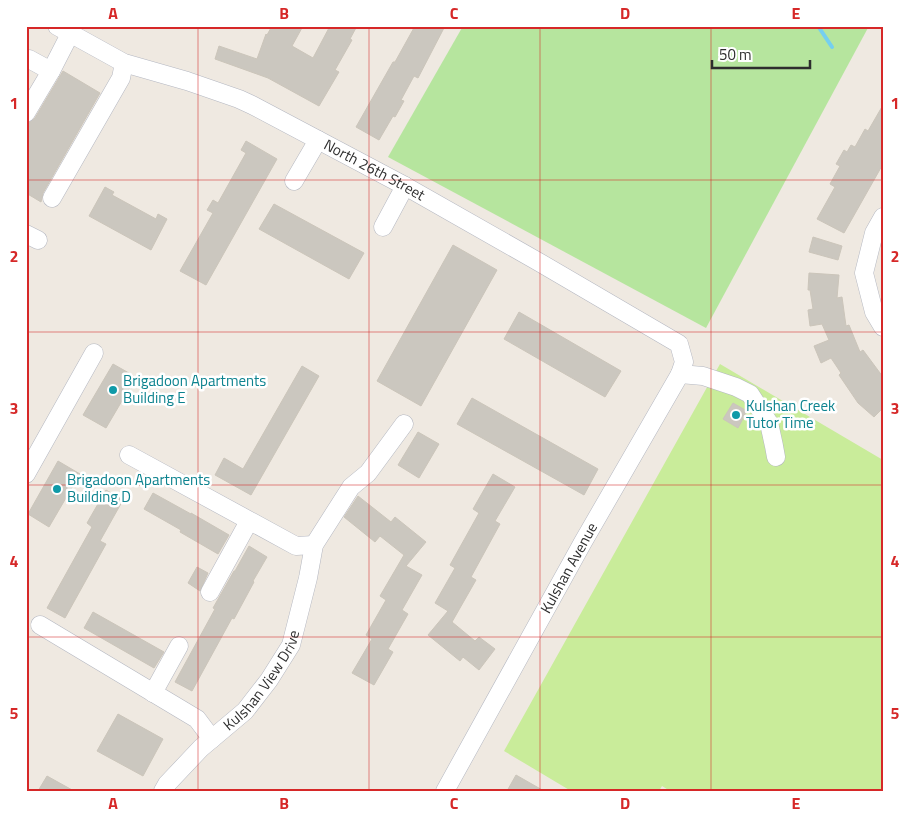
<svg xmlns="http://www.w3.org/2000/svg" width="909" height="817" font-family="'Titillium Web',sans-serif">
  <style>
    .green { fill: #b6e59e }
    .pitch { fill: #c9ec9a }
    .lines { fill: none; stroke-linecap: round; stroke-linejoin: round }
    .stream { stroke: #75cff0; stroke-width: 4 }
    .building { fill: #cbc7bf; stroke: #cbc5ba }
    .minor-casing { stroke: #b4b7c1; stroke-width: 19 }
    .minor { stroke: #fff; stroke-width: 18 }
    .grid { fill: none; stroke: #d62828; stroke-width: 1; stroke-opacity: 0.55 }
    .culture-dot { fill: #0f9aa8; stroke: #fff; stroke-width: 2 }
    .labels { text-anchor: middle; stroke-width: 5; stroke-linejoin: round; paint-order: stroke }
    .street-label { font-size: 15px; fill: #2e2e2e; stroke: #fff }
    .culture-label { font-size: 15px; fill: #0d838f; stroke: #fff; text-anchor: start }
    .neatline { fill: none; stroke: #d62828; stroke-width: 2 }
    .grid-label { font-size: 16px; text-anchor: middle; font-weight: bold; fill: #d62828 }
  </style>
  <rect width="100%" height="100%" fill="#efe9e1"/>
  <!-- green -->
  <path class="green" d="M 463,26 L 869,26 L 706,328 L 388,157 Z"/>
  <!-- pitch -->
  <path class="pitch" d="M 720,364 L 883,460 L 883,791 L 670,791 L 662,786 L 659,791 L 571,791 L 504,751 Z"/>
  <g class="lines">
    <!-- stream -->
    <path class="stream" d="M 818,26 L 832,47"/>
  </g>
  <!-- building -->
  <path class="building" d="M 272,26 L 303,26 L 292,46 L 313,58 L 330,26 L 357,26 L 350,39 L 352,40 L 335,70 L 339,72 L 319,106 L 268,78 L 215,59 L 219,46 L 257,59 L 266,34 L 267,35 Z
    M 415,26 L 445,26 L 418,78 L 414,76 L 401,100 L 404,101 L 395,117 L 393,116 L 379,140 L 356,127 L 393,62 L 395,62 Z
    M 63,71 L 100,93 L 43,193 L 41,202 L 26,193 L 26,127 L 29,123 L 35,118 Z
    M 883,105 L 883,164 L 844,233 L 817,219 L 835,187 L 830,184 L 840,166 L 836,164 L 844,150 L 847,152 L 851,145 L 855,147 L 865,129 L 868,131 Z
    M 246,141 L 277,159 L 206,285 L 180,271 L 213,213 L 207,210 L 213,200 L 218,203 L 246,153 L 241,150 Z
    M 105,187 L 114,192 L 112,195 L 156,219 L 158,214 L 167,219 L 151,250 L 89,216 Z
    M 274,204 L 364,253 L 349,279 L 259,229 Z
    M 813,237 L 842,246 L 838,260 L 809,252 Z
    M 453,245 L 497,270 L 421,406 L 377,381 Z
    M 809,273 L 839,275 L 837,298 L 842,297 L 846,326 L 849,325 L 860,352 L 863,350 L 883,377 L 883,408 L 874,417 L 858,403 L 839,375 L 841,373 L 831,358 L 821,363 L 814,346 L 829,340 L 822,324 L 810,326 L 808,310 L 813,309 L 810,290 L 808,290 Z
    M 519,312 L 621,371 L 605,397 L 504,339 Z
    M 113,364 L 136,377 L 106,428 L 83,415 Z
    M 302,366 L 319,376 L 251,495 L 215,475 L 224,458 L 243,469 Z
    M 472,398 L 598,469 L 584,495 L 457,424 Z
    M 733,403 L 747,411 L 738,428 L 723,419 Z
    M 418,432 L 439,444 L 419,478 L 398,465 Z
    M 58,461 L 80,474 L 49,527 L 28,514 Z
    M 493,474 L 515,487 L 495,521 L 500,524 L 471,577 L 476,580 L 452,622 L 475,641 L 479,637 L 495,649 L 479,670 L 463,657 L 460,661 L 428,635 L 448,611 L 435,603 L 455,568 L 450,565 L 479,513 L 473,509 Z
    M 106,490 L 123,500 L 100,541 L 106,544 L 65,618 L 47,608 L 92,527 L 87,523 Z
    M 153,493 L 191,514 L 191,513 L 229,535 L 218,554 L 180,532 L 181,530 L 144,509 Z
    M 358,496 L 391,522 L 395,517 L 426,542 L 406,566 L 422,575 L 402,610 L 408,614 L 388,649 L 393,652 L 374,685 L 352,673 L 372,639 L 366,635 L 386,600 L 380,596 L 404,555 L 380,536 L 375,542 L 344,517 Z
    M 249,546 L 267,557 L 253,581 L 254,582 L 234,619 L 232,618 L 192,691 L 175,682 L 215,609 L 213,608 L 234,571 L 235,571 Z
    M 197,567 L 208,573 L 200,591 L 188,583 Z
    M 93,612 L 164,652 L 154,668 L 84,628 Z
    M 118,714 L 163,739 L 143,776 L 97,751 Z
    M 516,775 L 544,791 L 507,791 Z
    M 47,776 L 74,791 L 38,791 Z"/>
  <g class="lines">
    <!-- minor casing -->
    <g class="minor-casing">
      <g id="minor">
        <path id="s1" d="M 57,26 L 124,63 L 187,81 L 239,99 L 252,105 L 405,186 L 537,261 L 679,344 L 684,362 L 680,374 L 583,542 L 445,791"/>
        <path d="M 26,61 L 29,59 L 51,71"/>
        <path d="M 26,113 L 51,71 L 70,34"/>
        <path d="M 294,181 L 318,140"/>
        <path d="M 52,198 L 121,78 L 124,63"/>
        <path d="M 883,217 L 874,233 L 864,273 L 874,312 L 883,327"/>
        <path d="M 383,227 L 405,186"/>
        <path d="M 26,234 L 38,240"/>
        <path d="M 680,374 L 703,376 L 736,387 L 750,394 L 769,423 L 774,446 L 776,457"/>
        <path d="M 129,455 L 296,546 L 314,545"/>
        <path d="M 26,474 L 94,353"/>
        <path d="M 210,592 L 249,521"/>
        <path d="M 40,625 L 197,719 L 212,739"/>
        <path d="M 153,693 L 179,646"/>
        <path id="s2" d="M 163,791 L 167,784 L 201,748 L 245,711 L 269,680 L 291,645 L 308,578 L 314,545 L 351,487 L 368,473 L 404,424"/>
      </g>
    </g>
    <!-- minor -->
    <use href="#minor" class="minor"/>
  </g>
  <!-- grid -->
  <path class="grid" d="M 198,26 L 198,791M 369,26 L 369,791M 540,26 L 540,791M 711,26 L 711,791M 26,180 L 883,180M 26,332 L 883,332M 26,485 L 883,485M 26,637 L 883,637"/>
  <!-- markers -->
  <g class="culture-dot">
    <circle cx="113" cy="390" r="5"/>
    <circle cx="736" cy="415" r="5"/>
    <circle cx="57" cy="489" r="5"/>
  </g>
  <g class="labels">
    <!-- street labels -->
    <g class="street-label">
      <text dy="5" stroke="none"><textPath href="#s1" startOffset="350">North 26th Street</textPath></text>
      <text transform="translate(569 568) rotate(-61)" y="5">Kulshan Avenue</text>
      <text dy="5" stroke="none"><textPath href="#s2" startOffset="150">Kulshan View Drive</textPath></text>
    </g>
    <!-- culture labels -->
    <g class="culture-label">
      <text x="123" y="386">Brigadoon Apartments<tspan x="123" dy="17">Building E</tspan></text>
      <text x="746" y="411">Kulshan Creek<tspan x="746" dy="17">Tutor Time</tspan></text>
      <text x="67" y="485">Brigadoon Apartments<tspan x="67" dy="17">Building D</tspan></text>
    </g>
  </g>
  <!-- border -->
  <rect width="909" height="817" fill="none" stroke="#ffffff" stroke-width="55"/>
  <!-- scale -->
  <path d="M712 60v8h98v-8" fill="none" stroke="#2e2e2e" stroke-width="2.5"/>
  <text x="719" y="60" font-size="15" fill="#2e2e2e" stroke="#ffffff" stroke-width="4" paint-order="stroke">50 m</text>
  <rect x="28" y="28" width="854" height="762" class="neatline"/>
  <g class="grid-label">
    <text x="113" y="19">A</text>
    <text x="284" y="19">B</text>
    <text x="454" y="19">C</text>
    <text x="625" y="19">D</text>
    <text x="796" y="19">E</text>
    <text x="14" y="109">1</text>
    <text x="895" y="109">1</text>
    <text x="14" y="262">2</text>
    <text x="895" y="262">2</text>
    <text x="14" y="414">3</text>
    <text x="895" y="414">3</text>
    <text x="14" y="567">4</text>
    <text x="895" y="567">4</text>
    <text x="14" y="719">5</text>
    <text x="895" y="719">5</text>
    <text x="113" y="809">A</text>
    <text x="284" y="809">B</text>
    <text x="454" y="809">C</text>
    <text x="625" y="809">D</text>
    <text x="796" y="809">E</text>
  </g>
</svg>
